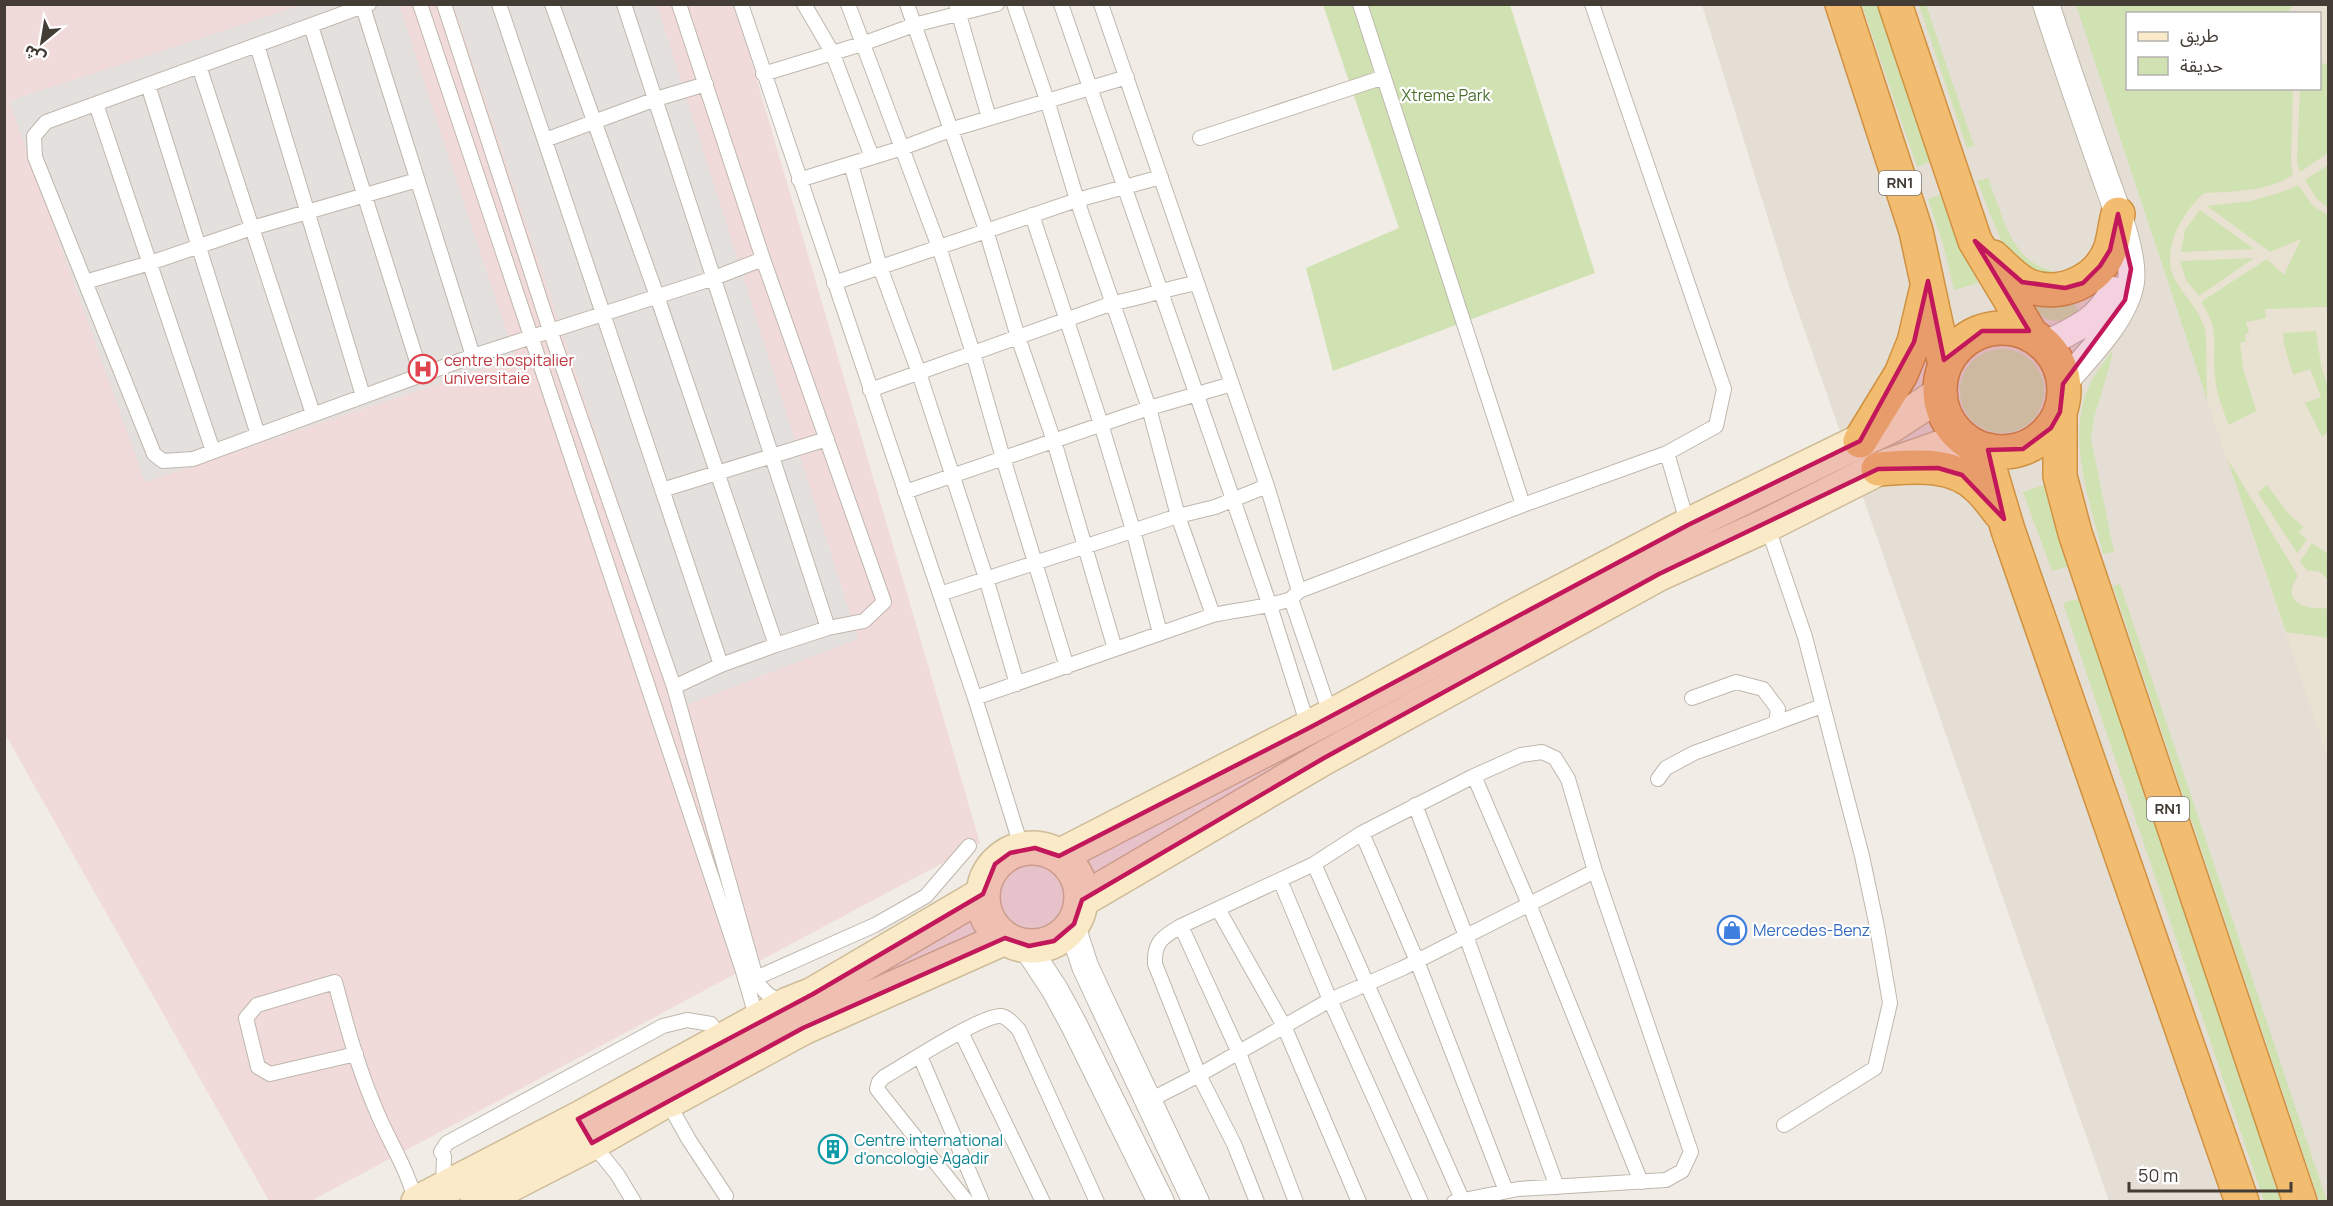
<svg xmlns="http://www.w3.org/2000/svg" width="2333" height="1206" font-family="Manrope,'Noto Sans Arabic',sans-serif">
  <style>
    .residential { fill: #e5ded4; fill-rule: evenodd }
    .education { fill: #e9e1d1 }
    .medical { fill: #f1dbda }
    .green { fill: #d0e2b2 }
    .parking { fill: #e3e0de }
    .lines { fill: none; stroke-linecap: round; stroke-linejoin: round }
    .lane-casing { stroke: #bfb7ac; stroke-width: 16 }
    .street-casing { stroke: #bfb7ac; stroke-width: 28 }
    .secondary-casing { stroke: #cebc99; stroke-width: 36 }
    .highway-casing { stroke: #d09141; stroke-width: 36 }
    .lane { stroke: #fff; stroke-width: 14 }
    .street { stroke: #fff; stroke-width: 26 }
    .secondary { stroke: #faeac7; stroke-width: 33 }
    .highway { stroke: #f2bd71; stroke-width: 33 }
    .marked { fill: #c2185b; fill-opacity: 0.2; stroke: #c2185b; stroke-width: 4.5; stroke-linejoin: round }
    .labels { text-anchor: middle; stroke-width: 4.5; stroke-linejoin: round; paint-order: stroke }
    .shield { fill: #fff; stroke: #7b7772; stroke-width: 1.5 }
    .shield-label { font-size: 15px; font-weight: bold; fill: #433d36 }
    .park-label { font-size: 16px; fill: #4c702e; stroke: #fff }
    .health-label { font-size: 16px; fill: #be3a42; stroke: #fff; text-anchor: start }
    .shop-label { font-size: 16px; fill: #366cbe; stroke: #fff; text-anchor: start }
    .culture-label { font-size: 16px; fill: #0d838f; stroke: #fff; text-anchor: start }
  </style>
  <rect width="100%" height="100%" fill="#f1ede6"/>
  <!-- residential -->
  <path class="residential" d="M 1702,5 L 2328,5 L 2328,1201 L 2109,1201 L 1788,283 ZM 2128,14 L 2320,14 L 2320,88 L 2128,88 Z"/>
  <!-- education -->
  <path class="education" d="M 2275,5 L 2328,5 L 2328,759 L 2158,254 L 2235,89 L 2320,88 L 2320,14 L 2270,13 Z"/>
  <!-- medical -->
  <path class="medical" d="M 4,5 L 735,5 L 980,843 L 311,1201 L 269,1201 L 5,734 Z"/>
  <!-- green -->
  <path class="green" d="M 1323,5 L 1510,5 L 1595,273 L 1333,371 L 1306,268 L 1399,228 Z
    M 1862,5 L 1881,5 L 1933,161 L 1917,167 Z
    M 1919,5 L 1926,5 L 1974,146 L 1967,148 Z
    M 2076,5 L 2292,5 L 2288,13 L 2128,14 L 2128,88 L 2293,89 L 2291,162 L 2293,175 C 2266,192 2234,191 2204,193 C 2181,214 2158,253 2177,283 C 2185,297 2199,310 2204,326 C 2208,342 2206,381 2207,400 Z
    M 2320,62 L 2328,65 L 2328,153 L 2300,172 L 2297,162 L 2300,89 L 2320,88 Z
    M 2328,165 L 2328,208 L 2316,198 L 2305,180 Z
    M 1988,178 C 1998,203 2006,238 2026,257 C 2035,266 2048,270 2060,273 L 2038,280 L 2004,248 L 1977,181 Z
    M 2298,185 L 2313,206 L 2328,215 L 2328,307 L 2265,309 L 2266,318 L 2246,322 L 2249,333 L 2245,334 L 2246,341 L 2240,343 L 2243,368 L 2256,411 L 2229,425 C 2224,412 2218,399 2216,384 C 2210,350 2223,334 2201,302 L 2267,259 L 2284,275 L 2301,239 L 2270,252 L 2207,206 L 2251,201 L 2282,192 Z
    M 1944,193 L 1962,244 L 1978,283 L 1954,290 L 1944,248 L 1928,199 Z
    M 2200,210 L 2254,249 L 2181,252 L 2185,230 Z
    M 2254,258 L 2199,296 L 2186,280 L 2180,261 Z
    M 2031,295 L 2070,297 L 2081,314 C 2056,324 2039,326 2031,295 Z
    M 2316,331 L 2321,365 L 2328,387 L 2328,432 L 2322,437 L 2305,403 L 2321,397 L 2310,369 L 2293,375 L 2284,345 L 2283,333 Z
    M1960 391a42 42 0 1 1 84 0a42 42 0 1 1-84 0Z
    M 2112,351 L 2112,357 L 2094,418 L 2091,438 L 2114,552 L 2103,554 C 2090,501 2066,440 2089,386 C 2094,374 2104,363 2112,351 Z
    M 2227,458 L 2298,576 C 2279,603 2307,610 2328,608 L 2328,638 L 2286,632 Z
    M 2047,484 L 2069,566 L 2052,571 L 2023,492 Z
    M 2267,485 L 2287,512 L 2303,527 L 2299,533 L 2307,540 L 2297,553 L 2258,493 Z
    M 2312,543 L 2328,554 L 2328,580 L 2320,572 L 2307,570 L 2300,562 Z
    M 2120,584 L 2327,1201 L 2319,1201 L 2113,586 Z
    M 2081,598 L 2283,1201 L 2264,1201 L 2063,603 Z"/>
  <!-- parking -->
  <path class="parking" d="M 302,5 L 399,5 L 515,358 L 145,482 L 9,101 Z
    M 454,5 L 657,5 L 858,639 L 686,705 Z"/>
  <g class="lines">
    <!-- lane casing -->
    <g class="lane-casing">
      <path id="lane" d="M 369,4 L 46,122 L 34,136 L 35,157 L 154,454 L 163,461 L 193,459 L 473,356 L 714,278 L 763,259
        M 420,4 L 742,968 L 754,1009 L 755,1022
        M 444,4 L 550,330 L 674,687 L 756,978 C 762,992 771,998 786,1003
        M 499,4 L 721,665
        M 552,4 L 657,296 L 776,645
        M 624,4 L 828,628
        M 741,4 L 975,698 L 1022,849
        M 804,4 L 832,52 L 872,157
        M 848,4 L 939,247 L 973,353 L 1003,458 L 1067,667
        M 907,4 L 986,230 L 1018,337 L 1054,441 L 1115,649
        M 956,4 L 989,118
        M 1014,4 L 1047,100 L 1077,200 L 1149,408 L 1178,516 L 1213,615
        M 1061,4 L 1270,606 L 1309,729
        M 1101,4 L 1267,486 L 1299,591
        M 1360,4 L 1523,505
        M 1592,4 L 1724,389 L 1716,426 L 1667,453
        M 363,7 L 473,356
        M 311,26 L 421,374
        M 257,45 L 363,396
        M 199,66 L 313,414
        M 763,74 L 862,44 L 914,25 L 997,4
        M 148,85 L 258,435
        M 96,104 L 213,451
        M 1200,138 L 1384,77
        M 545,140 L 656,99 L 706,84
        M 851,164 L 880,267 L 919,373 L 986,578 L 1017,684
        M 799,180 L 902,148 L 950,130 L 1127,77
        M 1032,215 L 1101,424 L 1133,530 L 1160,633
        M 85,282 L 150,263 L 252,228 L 417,180
        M 834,283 L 1077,200 L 1161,177
        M 870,390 L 1113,303 C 1142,298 1168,288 1197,283
        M 662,490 L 827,439
        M 905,492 L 1149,408 L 1232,384
        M 1767,525 L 1805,637 L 1862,856 L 1877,927 L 1890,1003 L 1875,1068 L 1784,1125
        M 940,594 L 1178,516 L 1215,507 L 1267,486
        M 674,687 L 721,665 L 776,645 L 828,628 L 864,621 L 884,602 L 763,259 L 679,4
        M 975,698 L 1213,615 C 1239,609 1266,608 1291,599
        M 1692,698 L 1736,682 L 1763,689 L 1778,709 L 1776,723
        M 1331,716 L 1291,599 L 1299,591 L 1523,505 L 1667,453 L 1688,525
        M 1474,776 L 1529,904 L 1641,1182
        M 1658,779 L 1666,768 L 1694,753 L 1822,706
        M 1415,805 L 1466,936 L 1557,1187
        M 1362,833 L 1417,961 L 1506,1191
        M 1314,864 L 1462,1199
        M 1280,880 L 1330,1000 L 1421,1202
        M 1218,909 L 1284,1026 L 1359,1202
        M 1181,926 L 1239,1053 L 1296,1202
        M 756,978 L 875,925 L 926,896 L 969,846
        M 961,1032 L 1043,1202
        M 356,1054 L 270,1074 L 258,1067 L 246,1018 L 257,1005 L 335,982 C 346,1023 357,1065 374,1105 C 387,1139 406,1165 416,1202
        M 920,1056 L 982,1202
        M 667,1101 L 689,1140 L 726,1196
        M 1148,1101 L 1199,1075 L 1330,1000 L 1403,968 L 1595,871
        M 592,1143 L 617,1174 L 634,1202
        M 443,1189 L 444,1156 L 441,1152 L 447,1143 L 663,1026 L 687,1020 L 711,1024 L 722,1041
        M 967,1202 L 877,1089 L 879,1082 L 884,1077 C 903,1066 983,1014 1001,1016 C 1008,1017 1014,1025 1019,1030 L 1097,1202
        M 1257,1202 L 1234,1144 L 1199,1075 L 1155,964 C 1154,941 1163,937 1181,926 L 1314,864 L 1362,833 L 1474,776 L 1521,755 L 1542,752 L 1555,758 L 1568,779 L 1595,871 L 1691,1152 L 1682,1171 L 1666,1180 L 1518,1189 L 1454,1202"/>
    </g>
    <!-- street casing -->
    <g class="street-casing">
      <path id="street" d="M 2046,4 C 2064,59 2083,114 2102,168 C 2112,198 2135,252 2131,282 C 2126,318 2086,357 2063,384
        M 2044,345 C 2075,329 2097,322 2113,290
        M 1072,926 L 1085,966 L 1097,992 L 1196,1202
        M 1026,946 L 1055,990 L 1074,1025 L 1161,1202"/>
    </g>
    <!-- secondary casing -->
    <g class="secondary-casing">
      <path id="secondary" d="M983 897a49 49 0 1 1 98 0a49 49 0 1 1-98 0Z
        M 1059,856 L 1331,716 L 1518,614 L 1688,525 L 1891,426 L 1940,394
        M 1082,900 L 1324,758 L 1659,574 L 1767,525 L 1878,469 L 1964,439
        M 418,1202 L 578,1119 L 788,1004 L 813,994 L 983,894
        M 477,1202 L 592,1143 L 667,1100 L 671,1100 L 803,1028 L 1005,938"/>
    </g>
    <!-- highway casing -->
    <g class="highway-casing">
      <path id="highway" d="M 1842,4 L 1916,231 L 1945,365
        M 1895,4 L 1975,241 L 2032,336
        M 1993,257 C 2004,267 2015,280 2029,286 C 2060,298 2098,281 2110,250 C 2114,239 2115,225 2118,214
        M1940 390a62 62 0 1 1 124 0a62 62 0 1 1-124 0Z
        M 2060,412 L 2060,476 L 2075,533 L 2300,1202
        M 1860,441 L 1901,374 L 1914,342 L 1926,291
        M 1988,450 L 1991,473 L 2008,530 L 2242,1202
        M 1878,469 C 1911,467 1952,461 1978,487 C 1986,494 1993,504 2000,513"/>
    </g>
    <!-- lane -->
    <use href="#lane" class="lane"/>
    <!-- street -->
    <use href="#street" class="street"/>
    <!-- secondary -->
    <use href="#secondary" class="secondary"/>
    <!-- highway -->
    <use href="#highway" class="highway"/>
  </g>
  <!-- marked area -->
  <path class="marked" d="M 2118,214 L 2131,269 L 2125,300 L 2063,384 L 2060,412 L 2051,428 L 2023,449 L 1988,450 L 2004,519 L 1962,475 L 1938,468 L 1878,469 L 1659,574 L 1324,758 L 1082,900 L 1074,924 L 1054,941 L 1029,946 L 1005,938 L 803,1028 L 592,1143 L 578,1119 L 813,994 L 983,894 L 995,864 L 1010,853 L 1035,848 L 1059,856 L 1309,728 L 1688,525 L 1860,441 L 1914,342 L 1928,281 L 1944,360 L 1982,331 L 2029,331 L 1975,241 L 2022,282 L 2065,288 L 2083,283 L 2100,266 L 2110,250 Z"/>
  <!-- icons -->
  <defs>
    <g id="hospital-ring" transform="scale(1.5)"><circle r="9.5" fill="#fff" stroke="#e0444e" stroke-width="1.5"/><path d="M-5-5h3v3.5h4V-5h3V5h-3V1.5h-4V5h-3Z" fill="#e0444e"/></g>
    <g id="shop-ring" transform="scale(1.5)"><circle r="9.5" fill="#fff" stroke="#3f7fe0" stroke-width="1.5"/><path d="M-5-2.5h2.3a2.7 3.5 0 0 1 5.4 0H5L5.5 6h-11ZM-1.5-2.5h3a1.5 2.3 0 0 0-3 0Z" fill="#3f7fe0"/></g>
    <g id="building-ring" transform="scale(1.5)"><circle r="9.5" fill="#fff" stroke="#0f9aa8" stroke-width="1.5"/><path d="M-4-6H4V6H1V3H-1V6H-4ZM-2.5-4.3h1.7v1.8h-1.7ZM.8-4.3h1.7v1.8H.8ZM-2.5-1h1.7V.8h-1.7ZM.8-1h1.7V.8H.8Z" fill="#0f9aa8"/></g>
  </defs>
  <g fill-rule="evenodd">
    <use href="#hospital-ring" x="423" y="369"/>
    <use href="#shop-ring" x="1732" y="930"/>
    <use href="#building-ring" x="833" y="1149"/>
  </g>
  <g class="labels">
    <!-- shield labels -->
    <g class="shield">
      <rect x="1879" y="171" width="42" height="24" rx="4.5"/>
      <rect x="2147" y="797" width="42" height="24" rx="4.5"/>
    </g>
    <g class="shield-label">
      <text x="1900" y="188">RN1</text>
      <text x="2168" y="814">RN1</text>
    </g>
    <!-- park labels -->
    <g class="park-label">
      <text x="1446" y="101">Xtreme Park</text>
    </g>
    <!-- health labels -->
    <g class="health-label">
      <text x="444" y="366">centre hospitalier<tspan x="444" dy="18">universitaie</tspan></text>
    </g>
    <!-- shop labels -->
    <g class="shop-label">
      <text x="1753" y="936">Mercedes-Benz</text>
    </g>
    <!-- culture labels -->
    <g class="culture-label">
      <text x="854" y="1146">Centre international<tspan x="854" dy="18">d'oncologie Agadir</tspan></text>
    </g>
  </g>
  <!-- border -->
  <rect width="2333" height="1206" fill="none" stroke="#433d36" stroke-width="12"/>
  <!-- legend -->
  <rect x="2126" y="12" width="195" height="78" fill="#ffffff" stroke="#b4b1af" stroke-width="1.5"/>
  <rect x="2138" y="32" width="30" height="9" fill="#faeac7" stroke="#b4b1af" stroke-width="1.5"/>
  <text x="2180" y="42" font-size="18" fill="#433d36">طريق</text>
  <rect x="2138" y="57" width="30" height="18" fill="#d0e2b2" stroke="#b4b1af" stroke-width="1.5"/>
  <text x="2180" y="72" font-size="18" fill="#433d36">حديقة</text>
  <!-- north arrow -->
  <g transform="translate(42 42) rotate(210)" stroke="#ffffff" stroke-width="4.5" paint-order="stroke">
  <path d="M0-4.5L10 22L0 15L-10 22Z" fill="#433d36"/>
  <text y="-9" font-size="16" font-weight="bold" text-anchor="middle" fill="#433d36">ش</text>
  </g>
  <!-- scale -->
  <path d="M2129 1182v9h162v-9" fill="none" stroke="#433d36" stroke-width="3"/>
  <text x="2138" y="1182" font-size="18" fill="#433d36" stroke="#ffffff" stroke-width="4.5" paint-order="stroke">50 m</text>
</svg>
